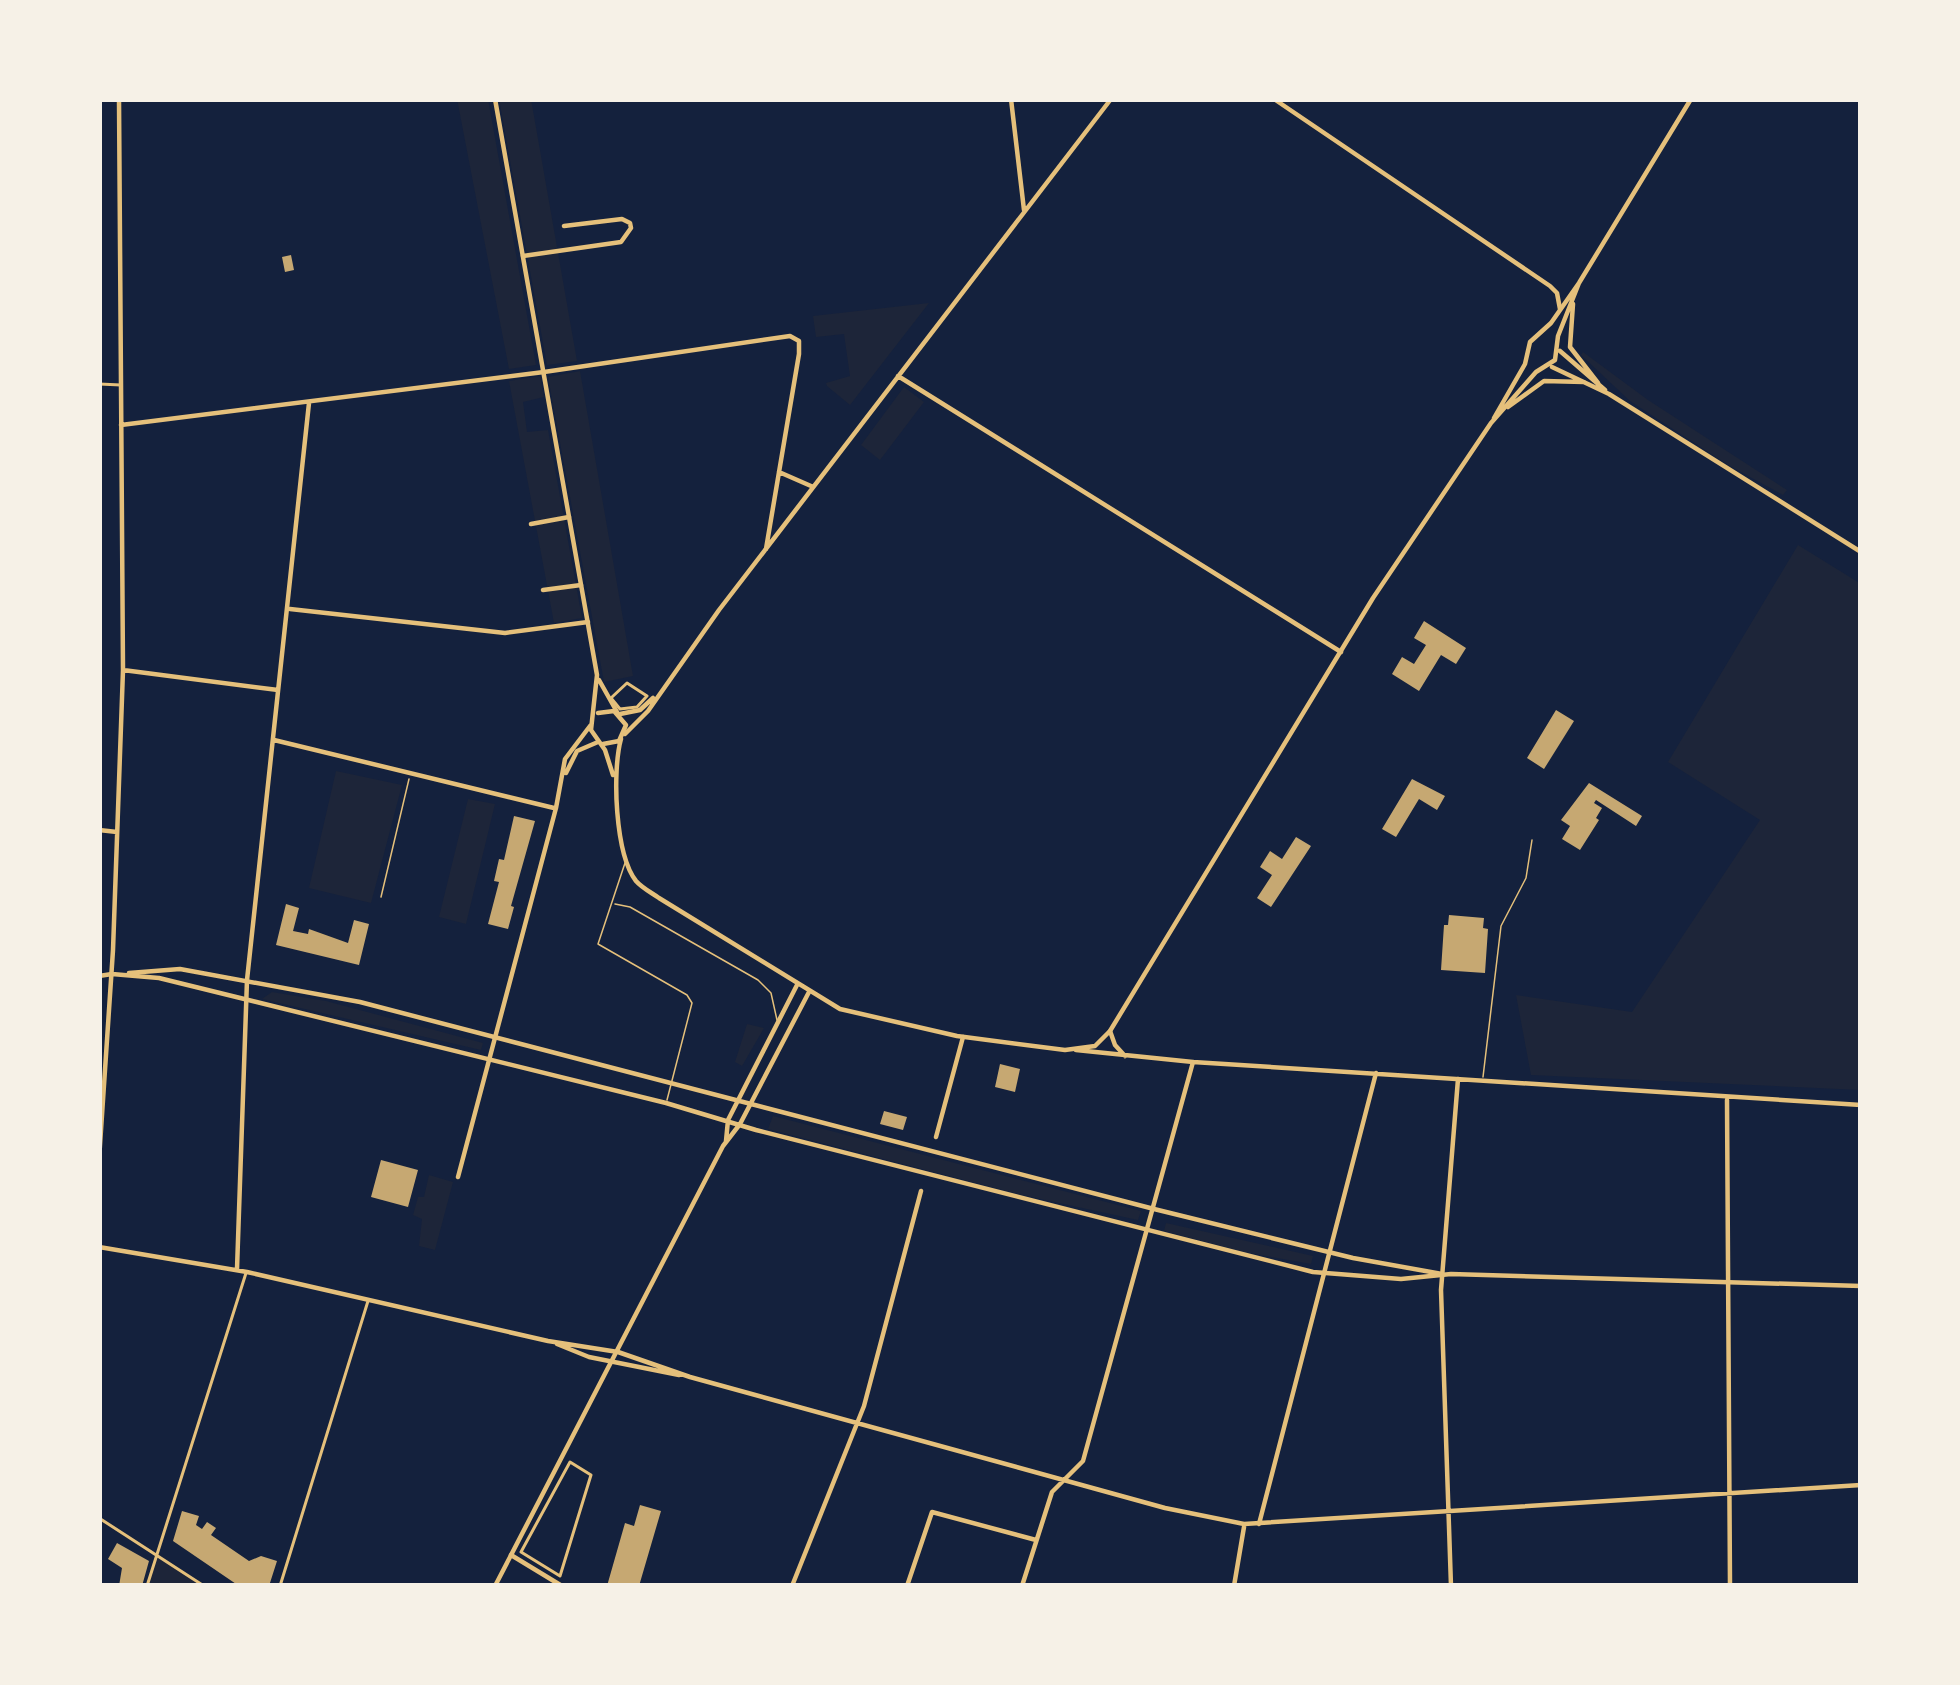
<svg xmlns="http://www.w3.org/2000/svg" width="1960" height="1685" font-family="Montserrat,sans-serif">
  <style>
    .green { fill: #1d2539 }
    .building { fill: #c6a872 }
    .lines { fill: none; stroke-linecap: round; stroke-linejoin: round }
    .service { stroke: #e5c07b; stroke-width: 1.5 }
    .pedestrian { stroke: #e5c07b; stroke-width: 3 }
    .minor { stroke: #e5c07b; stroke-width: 4.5 }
    .tertiary { stroke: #e5c07b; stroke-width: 4.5 }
  </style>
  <rect width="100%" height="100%" fill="#14213d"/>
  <!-- green -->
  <path class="green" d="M 457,99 L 488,99 L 536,365 L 509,369 Z
    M 499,99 L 531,99 L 577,361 L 547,365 Z
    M 929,303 L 850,405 L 827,386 L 826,383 L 850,376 L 844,334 L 816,337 L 813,316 Z
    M 1583,352 L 1648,400 L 1787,490 L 1783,495 L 1728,465 L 1630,401 L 1581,355 Z
    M 580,371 L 633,676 L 604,682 L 548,377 Z
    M 540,376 L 544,397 L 523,402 L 527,432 L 548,430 L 582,618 L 554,623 L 509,381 Z
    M 904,387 L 924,402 L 880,460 L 861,445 Z
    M 1798,545 L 1861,584 L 1861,1090 L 1531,1075 L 1516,995 L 1632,1012 L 1760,820 L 1668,762 Z
    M 336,771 L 402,785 L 371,903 L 309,888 Z
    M 468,799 L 495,804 L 466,924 L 439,917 Z
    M 272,992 L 326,1001 L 483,1043 L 481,1050 L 262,999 Z
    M 747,1024 L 764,1028 L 742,1066 L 735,1062 Z
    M 773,1116 L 1141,1211 L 1138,1220 L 1022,1195 L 768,1129 Z
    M 429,1175 L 453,1182 L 435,1250 L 419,1246 L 422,1219 L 413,1215 L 418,1197 L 424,1197 Z
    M 1166,1223 L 1313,1256 L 1311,1264 L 1244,1252 L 1164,1231 Z
    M 157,1553 L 204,1586 L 147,1586 Z"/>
  <!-- building -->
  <path class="building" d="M 291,255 L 294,270 L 285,272 L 282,257 Z
    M 1424,621 L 1466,648 L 1456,664 L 1441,655 L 1419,691 L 1392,674 L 1402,657 L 1414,664 L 1426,645 L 1414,638 Z
    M 1556,710 L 1574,721 L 1544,769 L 1527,758 Z
    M 1412,779 L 1445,796 L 1437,810 L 1419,799 L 1396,837 L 1382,829 Z
    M 1589,783 L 1642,816 L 1636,826 L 1596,800 L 1594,803 L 1602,808 L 1596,818 L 1599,820 L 1580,850 L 1562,839 L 1570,826 L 1561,820 Z
    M 514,816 L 535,821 L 511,906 L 514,907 L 508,929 L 488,924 L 499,882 L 494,881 L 499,859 L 504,860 Z
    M 1296,837 L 1311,846 L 1271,907 L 1257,898 L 1272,875 L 1260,867 L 1270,851 L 1282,859 Z
    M 286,904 L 299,908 L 293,931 L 308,934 L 309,929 L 348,943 L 354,920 L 369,924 L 359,965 L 276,945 Z
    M 1449,915 L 1484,918 L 1483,928 L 1488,929 L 1485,973 L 1441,970 L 1444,925 L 1448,925 Z
    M 1000,1064 L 1020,1069 L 1015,1092 L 995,1087 Z
    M 884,1111 L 907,1117 L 903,1130 L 880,1124 Z
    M 381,1160 L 418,1170 L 408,1207 L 371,1197 Z
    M 640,1505 L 661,1511 L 639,1586 L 607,1586 L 625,1523 L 634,1526 Z
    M 182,1511 L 199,1516 L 196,1525 L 202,1529 L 207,1522 L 216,1528 L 211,1535 L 249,1561 L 261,1556 L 277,1561 L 269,1586 L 239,1586 L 173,1541 Z
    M 117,1543 L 149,1561 L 142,1586 L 119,1586 L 122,1568 L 108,1559 Z"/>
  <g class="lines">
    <!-- service -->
    <path class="service" d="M 625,863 L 598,944 L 687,995 L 692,1003 L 667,1100
      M 381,897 L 409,779
      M 615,904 L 630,907 L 758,980 L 771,993 L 777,1020
      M 1483,1077 L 1501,926 L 1526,878 L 1532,840"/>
    <!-- pedestrian -->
    <path class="pedestrian" d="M 99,384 L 121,385
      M 627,683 L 647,696 L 637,707 L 620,709 L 611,698 Z
      M 570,1462 L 591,1475 L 560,1576 L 521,1552 Z
      M 99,1518 L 204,1586
      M 147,1586 L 246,1273
      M 280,1586 L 368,1301"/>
    <!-- minor -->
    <path class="minor" d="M 1011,99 L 1024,210
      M 1274,99 L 1550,286 L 1557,293 L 1560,309
      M 523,256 L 621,242 L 631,228 L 630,223 L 622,219 L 564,226
      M 898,376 L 1341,652
      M 121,425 L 544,372 L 790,336 L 799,341 L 799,354 L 766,549
      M 779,472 L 811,486
      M 531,524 L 569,517
      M 543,590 L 581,585
      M 290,609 L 505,633 L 588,622
      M 123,670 L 278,690
      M 620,714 L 640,710 L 653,698
      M 625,734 L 648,711 L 719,610 L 1111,99
      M 274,740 L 554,808
      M 566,773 L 577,751 L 598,742
      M 99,830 L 117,832
      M 1110,1031 L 1115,1045 L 1125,1056
      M 1076,1050 L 1193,1062 L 1861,1105
      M 1727,1100 L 1730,1586
      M 936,1137 L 963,1037
      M 99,1160 L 113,950 L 123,670 L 119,99
      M 458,1177 L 556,808 L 565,759 L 590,726
      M 99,1247 L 247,1272 L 548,1341 L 618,1352 L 690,1377 L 1165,1508 L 1244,1524 L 1861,1485
      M 237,1269 L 247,980 L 309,403
      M 557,1344 L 589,1357 L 679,1375
      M 1259,1524 L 1376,1073
      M 511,1555 L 562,1586
      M 792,1586 L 864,1406 L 921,1191
      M 907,1586 L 932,1512 L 1036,1540
      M 1022,1586 L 1052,1492 L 1083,1461 L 1193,1062
      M 1234,1586 L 1244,1527
      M 1451,1586 L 1441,1290 L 1458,1079"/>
    <!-- tertiary -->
    <path class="tertiary" d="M 495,99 L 597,675 L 591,730 L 605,750 L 613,775
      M 1573,304 L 1570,347 L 1598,383
      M 1560,351 L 1605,390
      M 1552,367 L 1609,394 L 1861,552
      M 1508,407 L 1544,381 L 1584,382
      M 1494,418 L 1525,364 L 1530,342 L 1551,323 L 1579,283 L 1691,99
      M 599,680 L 617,712
      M 598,713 L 614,711 L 626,725 L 619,741 L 603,744
      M 621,739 C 612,771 615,854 636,881 C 642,888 652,893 659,898 L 840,1009 L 957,1036 L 1065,1050 L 1095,1046 L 1110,1031 L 1373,598 L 1491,423 L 1536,372 L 1555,360 L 1558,336 L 1579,283
      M 129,973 L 180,969 L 360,1002 L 1154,1209 L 1353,1258 L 1442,1274
      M 112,974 L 159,978 L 666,1103 L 756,1130 L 1313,1272 L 1401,1279 L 1451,1274 L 1861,1286
      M 99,976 L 112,974
      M 726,1141 L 728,1120 L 797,985
      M 495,1586 L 723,1146 L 740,1124 L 809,992"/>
  </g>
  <!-- border -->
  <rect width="1960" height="1685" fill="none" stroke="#f6f1e7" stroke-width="204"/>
</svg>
